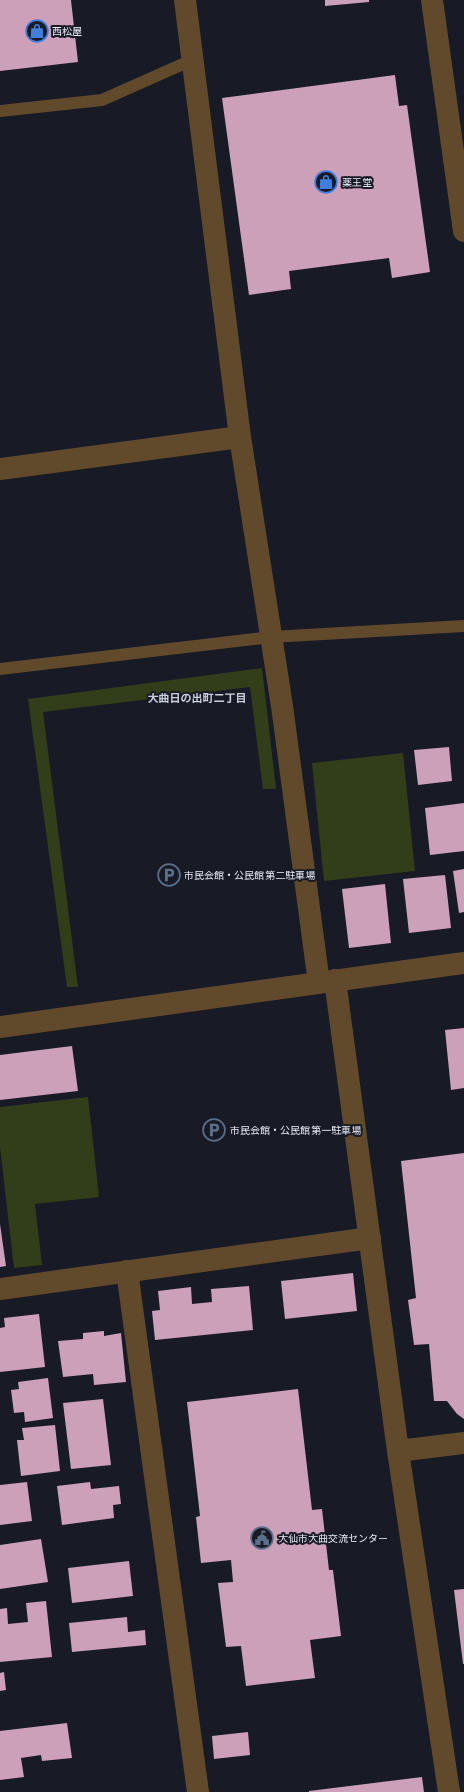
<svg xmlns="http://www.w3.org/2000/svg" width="464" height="1792" font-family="'Asap Condensed','Noto Sans JP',sans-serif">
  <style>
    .green { fill: #323e1a }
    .building { fill: #cca0b9 }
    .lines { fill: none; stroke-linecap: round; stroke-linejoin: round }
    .service { stroke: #604a2b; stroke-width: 12 }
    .minor { stroke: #604a2b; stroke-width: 22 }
    .tertiary { stroke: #604a2b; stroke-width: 22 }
    .labels { text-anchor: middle; stroke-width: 4; stroke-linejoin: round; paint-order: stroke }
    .poi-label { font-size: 10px; fill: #ebedf5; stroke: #181a25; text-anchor: start }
    .neighbourhood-label { font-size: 11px; font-weight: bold; fill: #cacfde; stroke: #181a25 }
  </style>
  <rect width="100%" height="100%" fill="#181a25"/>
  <!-- green -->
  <path class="green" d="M 262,668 L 276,789 L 263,789 L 250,687 L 43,712 L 78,987 L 67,987 L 28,699 Z
    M 403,753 L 415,871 L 324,881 L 312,763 Z
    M 88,1097 L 99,1197 L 35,1204 L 42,1265 L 14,1268 L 0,1147 L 0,1107 Z"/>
  <!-- building -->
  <path class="building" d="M 0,0 L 71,0 L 78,62 L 0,71 Z
    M 325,0 L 369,0 L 369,2 L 325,6 Z
    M 395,75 L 399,106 L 407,105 L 430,272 L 392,278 L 389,258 L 289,271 L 291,289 L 249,295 L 222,98 Z
    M 449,747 L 452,781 L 418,785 L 414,750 Z
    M 464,803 L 464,851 L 430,855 L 425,808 Z
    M 464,869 L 464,912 L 459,913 L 453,871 Z
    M 445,875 L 451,928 L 409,933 L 403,879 Z
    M 385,884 L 391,943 L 349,948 L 342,889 Z
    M 464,1028 L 464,1088 L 451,1090 L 445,1030 Z
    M 72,1046 L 78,1091 L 0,1100 L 0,1055 Z
    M 464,1153 L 464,1419 L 457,1414 L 447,1401 L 434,1401 L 429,1344 L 414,1345 L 408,1300 L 416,1298 L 401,1161 Z
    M 0,1224 L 6,1266 L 0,1267 Z
    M 353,1273 L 357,1311 L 285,1319 L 281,1281 Z
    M 249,1286 L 253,1330 L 155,1340 L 152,1311 L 160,1310 L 158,1291 L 191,1287 L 192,1304 L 212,1302 L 211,1289 Z
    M 39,1314 L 45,1367 L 0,1372 L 0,1328 L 5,1327 L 4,1318 Z
    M 104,1331 L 104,1336 L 121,1333 L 126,1382 L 94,1385 L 93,1374 L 63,1377 L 58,1341 L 83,1339 L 83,1333 Z
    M 48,1378 L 53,1418 L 25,1422 L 24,1412 L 14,1413 L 11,1390 L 19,1389 L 18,1382 Z
    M 298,1389 L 312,1510 L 322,1509 L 329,1570 L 333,1570 L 341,1636 L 310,1640 L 315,1678 L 246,1686 L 241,1646 L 226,1647 L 218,1583 L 233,1582 L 231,1560 L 201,1563 L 196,1517 L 200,1516 L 187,1402 Z
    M 103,1399 L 111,1465 L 71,1469 L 63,1403 Z
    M 55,1425 L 60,1471 L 21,1476 L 17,1440 L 24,1440 L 22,1428 Z
    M 27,1482 L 32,1521 L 0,1525 L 0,1485 Z
    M 90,1482 L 91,1489 L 119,1486 L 121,1504 L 113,1505 L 114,1518 L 62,1525 L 57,1486 Z
    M 41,1539 L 48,1582 L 0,1589 L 0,1545 Z
    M 129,1561 L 133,1596 L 72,1603 L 68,1568 Z
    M 464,1589 L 464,1664 L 463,1664 L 454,1590 Z
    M 46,1601 L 52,1657 L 0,1662 L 0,1609 L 7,1608 L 8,1624 L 28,1622 L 26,1603 Z
    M 127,1617 L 128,1632 L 145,1630 L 146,1645 L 72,1652 L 69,1623 Z
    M 4,1672 L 6,1690 L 0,1691 L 0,1673 Z
    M 67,1723 L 72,1758 L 42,1761 L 41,1755 L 21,1758 L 24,1777 L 0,1780 L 0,1731 Z
    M 248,1732 L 250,1755 L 214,1759 L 212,1736 Z
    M 422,1777 L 424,1792 L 309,1792 L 309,1791 Z"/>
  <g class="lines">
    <!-- service -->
    <path class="service" d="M 0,111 L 102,100 L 192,60
      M 0,669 L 271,637 L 464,626"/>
    <!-- minor -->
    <path class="minor" d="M 185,0 L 240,437 L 282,706 L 319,983
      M 0,469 L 240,437
      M 335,980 L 398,1451 L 449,1792
      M 0,1027 L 464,963
      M 127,1271 L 198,1792
      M 0,1289 L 370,1238
      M 398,1451 L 464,1443"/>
    <!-- tertiary -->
    <path class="tertiary" d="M 432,0 L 464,231"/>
  </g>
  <!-- icons -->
  <defs>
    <g id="shop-ring" transform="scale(1.15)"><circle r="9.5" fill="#181a25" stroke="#3f7fe0" stroke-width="1.5"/><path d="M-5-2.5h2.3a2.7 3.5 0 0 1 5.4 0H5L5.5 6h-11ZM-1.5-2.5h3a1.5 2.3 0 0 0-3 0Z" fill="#3f7fe0"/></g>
    <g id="parking-ring" transform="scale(1.15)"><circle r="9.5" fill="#181a25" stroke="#5c6f8a" stroke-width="1.5"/><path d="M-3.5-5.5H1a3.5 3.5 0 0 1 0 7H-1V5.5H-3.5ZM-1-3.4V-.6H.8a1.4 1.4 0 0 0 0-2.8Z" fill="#5c6f8a"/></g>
    <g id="civic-ring" transform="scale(1.15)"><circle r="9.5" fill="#181a25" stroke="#5c6f8a" stroke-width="1.5"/><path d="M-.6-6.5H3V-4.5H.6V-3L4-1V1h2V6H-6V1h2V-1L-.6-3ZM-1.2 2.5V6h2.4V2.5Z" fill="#5c6f8a"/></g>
  </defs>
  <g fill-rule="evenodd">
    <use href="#shop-ring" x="37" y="31"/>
    <use href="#shop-ring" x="326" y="182"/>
    <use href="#parking-ring" x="169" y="875"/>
    <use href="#parking-ring" x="214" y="1130"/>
    <use href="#civic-ring" x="262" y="1538"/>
  </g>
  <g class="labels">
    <!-- poi labels -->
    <g class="poi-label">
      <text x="52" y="35">西松屋</text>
      <text x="342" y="186">薬王堂</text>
      <text x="184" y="879">市民会館・公民館 第二駐車場</text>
      <text x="230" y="1134">市民会館・公民館 第一駐車場</text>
      <text x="278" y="1542">大仙市大曲交流センター</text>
    </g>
    <!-- neighbourhood labels -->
    <g class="neighbourhood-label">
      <text x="197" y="702">大曲日の出町二丁目</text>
    </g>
  </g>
</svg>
